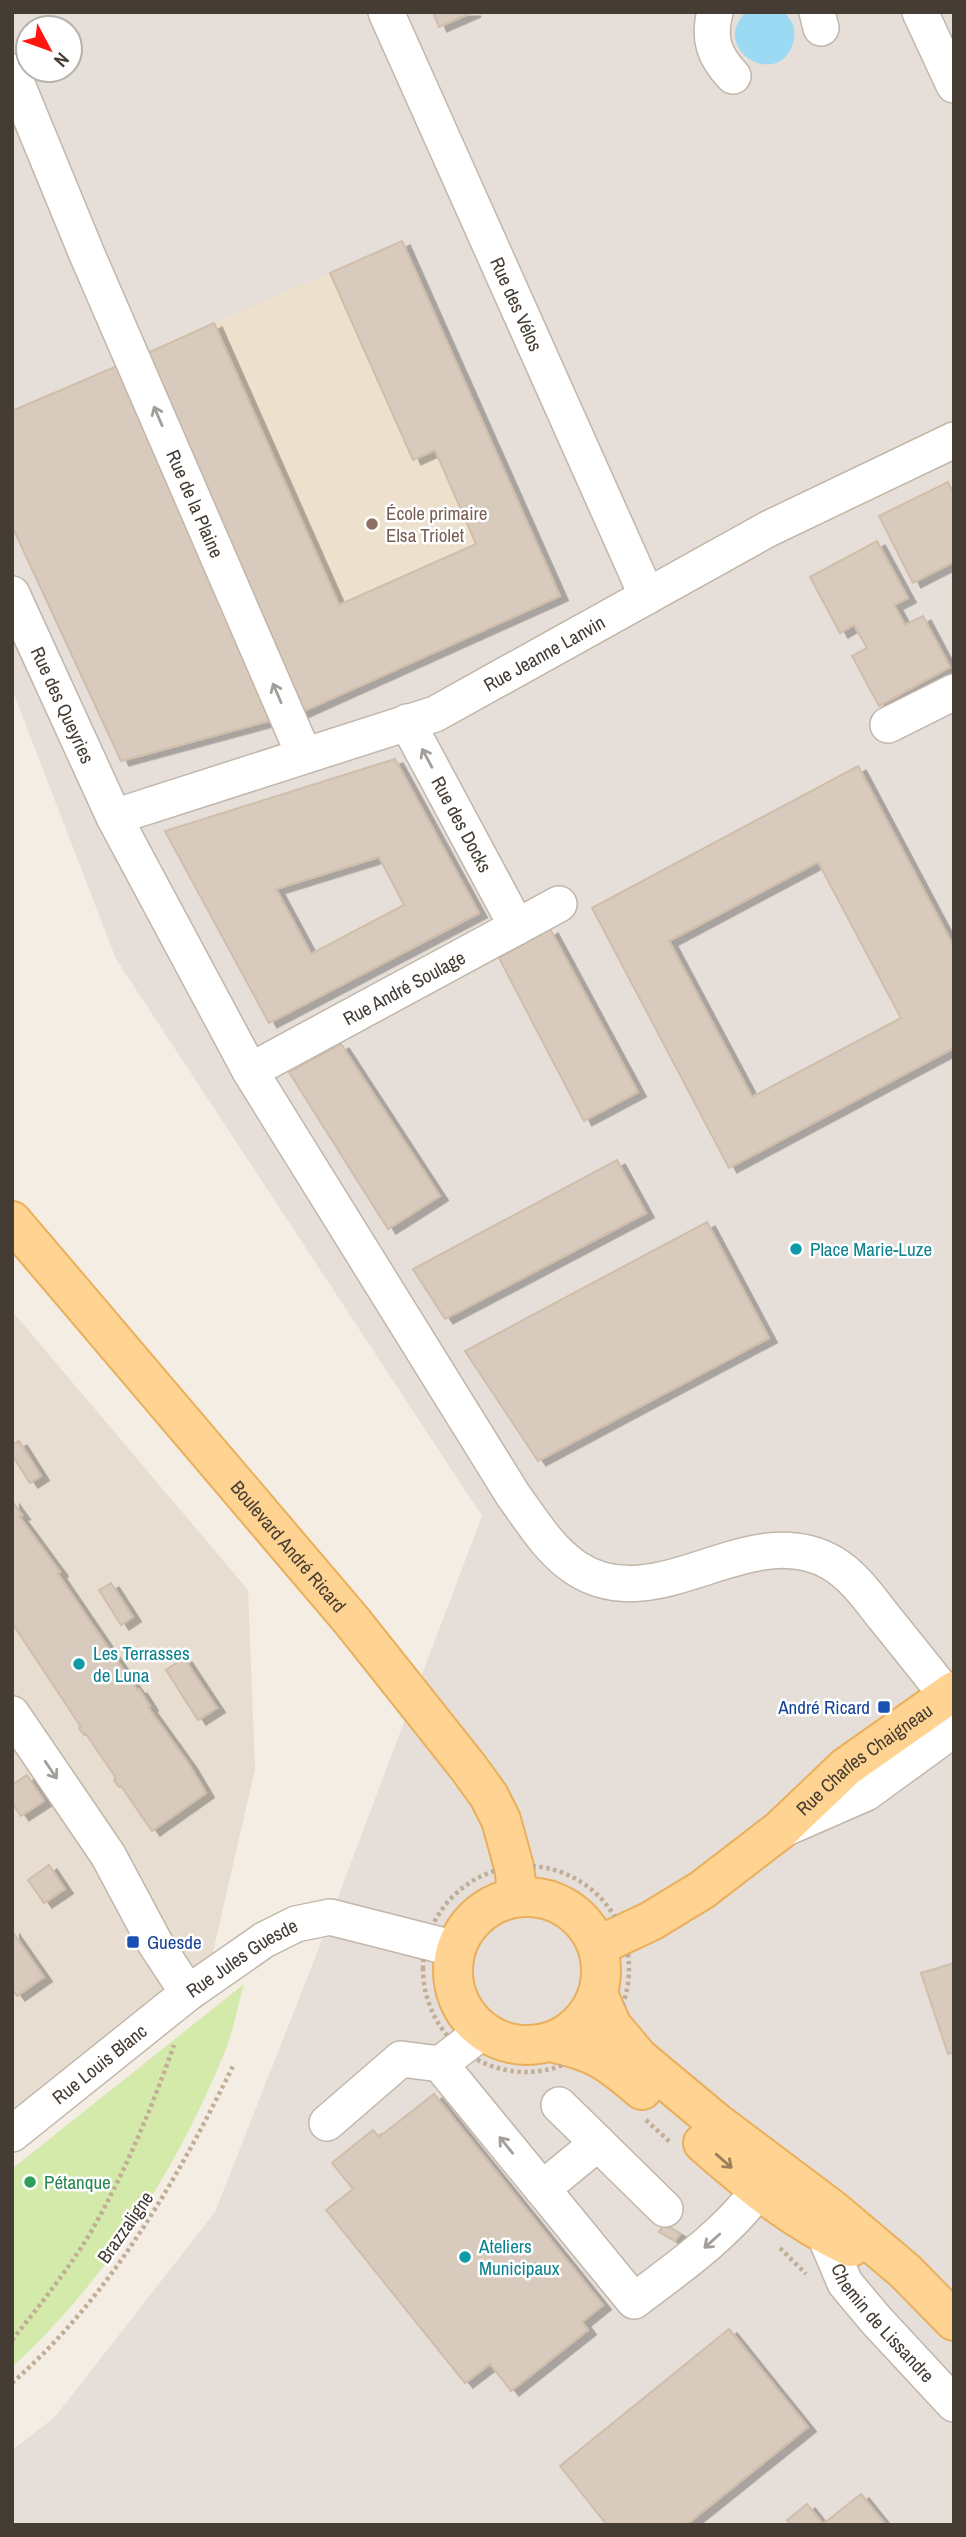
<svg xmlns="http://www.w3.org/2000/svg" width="966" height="2537" font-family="'Archivo Narrow',sans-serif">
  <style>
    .residential { fill: #e7ded1 }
    .industrial { fill: #e5ded9; fill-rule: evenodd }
    .education { fill: #ede0cd }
    .green { fill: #d4eaaa }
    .water { fill: #9cdaf4 }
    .building { fill: #d8cabc; stroke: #d0beab; stroke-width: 2; fill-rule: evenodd; filter: url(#shadow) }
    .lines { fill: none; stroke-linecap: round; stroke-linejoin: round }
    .minor-casing { stroke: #c2b6a9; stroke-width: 38 }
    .major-casing { stroke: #eaaf5b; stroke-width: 42 }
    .path { stroke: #c2ad96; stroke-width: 4.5; stroke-dasharray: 3.5 3.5; stroke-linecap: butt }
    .minor { stroke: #fff; stroke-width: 35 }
    .major { stroke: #ffd391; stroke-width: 38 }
    .oneway { stroke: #a29e99 }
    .oneway2 { stroke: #99805d }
    .education-dot { fill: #8d6e63; stroke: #fff; stroke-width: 2.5 }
    .culture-dot { fill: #0f9aa8; stroke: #fff; stroke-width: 2.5 }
    .transit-dot { fill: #1a4fb4; stroke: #fff; stroke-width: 2.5 }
    .leisure-dot { fill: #2e9e5b; stroke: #fff; stroke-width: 2.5 }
    .labels { text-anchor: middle; stroke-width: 5; stroke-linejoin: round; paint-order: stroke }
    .street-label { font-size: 19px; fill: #453c33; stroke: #fff }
    .education-label { font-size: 19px; fill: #785e54; stroke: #fff; text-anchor: start }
    .culture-label { font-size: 19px; fill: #0d838f; stroke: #fff; text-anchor: start }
    .transit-label { font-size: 19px; fill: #164399; stroke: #fff; text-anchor: end }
    .leisure-label { font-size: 19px; fill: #27864d; stroke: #fff; text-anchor: start }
  </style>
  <defs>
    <filter id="shadow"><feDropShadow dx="8" dy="4.5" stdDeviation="0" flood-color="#0004"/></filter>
  </defs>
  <rect width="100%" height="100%" fill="#f3ede4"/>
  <!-- residential -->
  <path class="residential" d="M 12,1311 L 248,1590 L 255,1769 L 212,1956 L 140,2009 L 12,2111 Z"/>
  <!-- industrial -->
  <path class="industrial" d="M 12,12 L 954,12 L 954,2525 L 12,2525 L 12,2450 L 55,2417 L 215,2212 L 310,1971 L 482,1516 L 116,959 L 12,689 ZM 28,28 L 70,28 L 70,70 L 28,70 Z"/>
  <!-- education -->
  <path class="education" d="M 402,241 L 560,596 L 300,713 L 214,323 Z"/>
  <!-- green -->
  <path class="green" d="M 244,1984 C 237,2008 233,2034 223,2056 C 176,2171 104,2283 12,2367 L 12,2169 Z"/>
  <!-- water -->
  <path class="water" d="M 746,12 L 785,13 C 793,22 797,31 793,43 C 779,91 708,49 746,12 Z"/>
  <!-- building -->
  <path class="building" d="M 433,12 L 473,12 L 439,27 Z
    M 402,241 L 560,596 L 300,713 L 141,356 L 214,323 L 339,605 L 476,544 L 435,450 L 413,460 L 330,273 Z
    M 117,366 L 276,719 L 121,761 L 12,526 L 12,411 Z
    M 948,482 L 954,494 L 954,562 L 913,583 L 879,516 Z
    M 877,541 L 908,598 L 894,605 L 905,625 L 923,616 L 950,667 L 879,706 L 852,656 L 867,648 L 854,625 L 840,633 L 810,577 Z
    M 395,759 L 479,913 L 269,1023 L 165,831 ZM 379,857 L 404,905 L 311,954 L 276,889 Z
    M 858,766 L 954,947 L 954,1048 L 729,1168 L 592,908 ZM 818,862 L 901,1018 L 752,1097 L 669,941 Z
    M 550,929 L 638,1092 L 584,1121 L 499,958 Z
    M 341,1044 L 440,1196 L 388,1229 L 289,1072 Z
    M 617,1160 L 646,1213 L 445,1319 L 413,1269 Z
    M 707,1222 L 769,1338 L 538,1461 L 465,1351 Z
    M 19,1441 L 41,1476 L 30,1483 L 12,1455 L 12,1445 Z
    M 12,1501 L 22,1515 L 19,1516 L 60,1572 L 58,1574 L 137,1690 L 139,1689 L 150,1706 L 148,1707 L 189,1764 L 206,1793 L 152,1831 L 121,1786 L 119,1787 L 114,1780 L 116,1778 L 86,1734 L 84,1735 L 79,1728 L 81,1727 L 12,1623 Z
    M 111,1583 L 133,1617 L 121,1625 L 99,1590 Z
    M 184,1658 L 217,1708 L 198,1720 L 166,1670 Z
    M 27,1775 L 44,1801 L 21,1816 L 12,1803 L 12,1785 Z
    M 49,1865 L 65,1889 L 44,1903 L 28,1880 Z
    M 12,1931 L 44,1977 L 17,1996 L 12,1989 Z
    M 954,1963 L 954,2052 L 948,2054 L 921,1973 Z
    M 434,2094 L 603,2305 L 582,2322 L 588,2330 L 511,2391 L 490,2364 L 465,2383 L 326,2210 L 353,2189 L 332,2163 L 373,2130 L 379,2137 Z
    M 664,2224 L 680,2234 L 675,2241 L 659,2232 Z
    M 729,2329 L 808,2427 L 686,2525 L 607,2525 L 560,2466 Z
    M 861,2494 L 886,2525 L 790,2525 L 787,2520 L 807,2504 L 823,2524 Z"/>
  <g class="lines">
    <!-- minor casing -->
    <g class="minor-casing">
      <g id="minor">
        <path id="s1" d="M 386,12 L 647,596"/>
        <path d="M 715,12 C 708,39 714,56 733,76"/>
        <path d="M 817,12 L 821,28"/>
        <path d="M 920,12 L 954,85"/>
        <path id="s2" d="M 12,72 L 86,252 L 304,755"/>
        <path id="s3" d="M 12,594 L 114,817 L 250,1071 L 513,1495 C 532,1521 549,1550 576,1568 C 658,1622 749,1515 832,1563 C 853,1575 869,1598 884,1617 C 905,1643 926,1669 947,1696"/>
        <path id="s4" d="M 407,722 L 517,927"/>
        <path d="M 888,725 L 954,692"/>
        <path id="s5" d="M 114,817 L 435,714 L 768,529 L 954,440"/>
        <path id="s6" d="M 250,1071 L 559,904"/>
        <path d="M 12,1714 L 108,1855 L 155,1943 L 188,1993"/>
        <path d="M 786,1828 L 866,1793 L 954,1729"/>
        <path d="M 483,2031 L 440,2064 L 634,2301 C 679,2267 724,2236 758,2191"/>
        <path d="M 559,2105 L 665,2209"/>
        <path d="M 327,2123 L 401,2059 L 440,2064"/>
        <path id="s7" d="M 12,2134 L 188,1993 L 264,1940 L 296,1924 L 330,1917 L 456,1949"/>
        <path d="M 542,2189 L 598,2143"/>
        <path id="s8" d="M 817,2217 L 845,2283 L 876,2320 L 954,2404"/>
      </g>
    </g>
    <!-- major casing -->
    <g class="major-casing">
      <g id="major">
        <path id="s9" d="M 12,1221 L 352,1621 L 468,1767 L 489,1796 L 501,1820 L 514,1867 L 518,1897"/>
        <circle cx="527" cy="1971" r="74"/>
        <path id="s10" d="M 598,1946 L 651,1921 L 702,1890 L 780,1830 L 846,1767 L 954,1691"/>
        <path d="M 598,1994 L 612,2026 L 639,2058 L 717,2123 L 834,2211 L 905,2271 L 954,2321"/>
        <path d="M 550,2042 C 596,2052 607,2060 642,2090"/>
        <path d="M 703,2143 C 751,2185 793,2220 851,2247"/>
      </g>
    </g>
    <!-- path -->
    <path class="path" d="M423 1969a103 103 0 1 1 206 0a103 103 0 1 1-206 0Z
      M 646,2120 L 671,2143
      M 780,2248 L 806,2274
      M 12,2340 C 40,2305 68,2270 91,2232 C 125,2172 151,2110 174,2045
      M 12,2383 C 110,2297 176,2182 233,2066"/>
    <!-- minor -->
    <use href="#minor" class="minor"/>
    <!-- major -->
    <use href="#major" class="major"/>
  </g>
  <!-- one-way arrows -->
  <defs><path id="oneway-shaft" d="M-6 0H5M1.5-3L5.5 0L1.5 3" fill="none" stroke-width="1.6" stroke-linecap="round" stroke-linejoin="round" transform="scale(1.75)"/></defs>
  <g class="oneway">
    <use href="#oneway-shaft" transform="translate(158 416) rotate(-113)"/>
    <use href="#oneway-shaft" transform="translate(277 693) rotate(-113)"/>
    <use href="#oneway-shaft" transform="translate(427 758) rotate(-118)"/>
    <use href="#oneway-shaft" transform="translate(51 1770) rotate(56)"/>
    <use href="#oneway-shaft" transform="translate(506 2145) rotate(-129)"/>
    <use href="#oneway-shaft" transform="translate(712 2241) rotate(138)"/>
  </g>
  <use class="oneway2" href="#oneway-shaft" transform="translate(724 2161) rotate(41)"/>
  <!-- markers -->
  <circle class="education-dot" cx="372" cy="524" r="7"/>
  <g class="culture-dot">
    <circle cx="796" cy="1249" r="7"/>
    <circle cx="79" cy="1664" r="7"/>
    <circle cx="465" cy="2257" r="7"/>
  </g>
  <g class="transit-dot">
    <rect x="877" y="1700" width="14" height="14" rx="3.5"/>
    <rect x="126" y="1935" width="14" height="14" rx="3.5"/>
  </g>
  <circle class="leisure-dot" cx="30" cy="2182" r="7"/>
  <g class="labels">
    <!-- street labels -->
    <g class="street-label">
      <text dy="7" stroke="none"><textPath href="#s1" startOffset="320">Rue des Vélos</textPath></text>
      <text dy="7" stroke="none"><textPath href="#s2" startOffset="469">Rue de la Plaine</textPath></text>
      <text dy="7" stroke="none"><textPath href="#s5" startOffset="462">Rue Jeanne Lanvin</textPath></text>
      <text dy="7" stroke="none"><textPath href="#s3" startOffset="122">Rue des Queyries</textPath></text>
      <text dy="7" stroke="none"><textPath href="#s4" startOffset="116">Rue des Docks</textPath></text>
      <text dy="7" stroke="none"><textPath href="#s6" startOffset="175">Rue André Soulage</textPath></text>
      <text dy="7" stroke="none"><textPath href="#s9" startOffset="427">Boulevard André Ricard</textPath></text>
      <text dy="7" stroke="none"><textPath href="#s10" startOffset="327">Rue Charles Chaigneau</textPath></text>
      <text dy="7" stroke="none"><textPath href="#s7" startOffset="290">Rue Jules Guesde</textPath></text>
      <text dy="7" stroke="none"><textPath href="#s7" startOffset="112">Rue Louis Blanc</textPath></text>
      <text transform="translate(125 2227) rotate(-55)" y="7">Brazzaligne</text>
      <text dy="7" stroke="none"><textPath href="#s8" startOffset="126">Chemin de Lissandre</textPath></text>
    </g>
    <!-- education labels -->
    <g class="education-label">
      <text x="386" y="520">École primaire<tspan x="386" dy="22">Elsa Triolet</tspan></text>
    </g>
    <!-- culture labels -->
    <g class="culture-label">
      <text x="810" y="1256">Place Marie-Luze</text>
      <text x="93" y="1660">Les Terrasses<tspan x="93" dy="22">de Luna</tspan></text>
      <text x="479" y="2253">Ateliers<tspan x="479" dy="22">Municipaux</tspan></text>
    </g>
    <!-- transit labels -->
    <g class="transit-label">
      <text x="870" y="1714">André Ricard</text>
      <text x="147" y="1949" text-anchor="start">Guesde</text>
    </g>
    <!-- leisure labels -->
    <g class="leisure-label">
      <text x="44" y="2189">Pétanque</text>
    </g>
  </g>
  <!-- border -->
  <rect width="966" height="2537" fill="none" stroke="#453c33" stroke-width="28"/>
  <!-- north arrow -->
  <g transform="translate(49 49) rotate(131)"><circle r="33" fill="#ffffff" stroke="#b5b1ad" stroke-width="2"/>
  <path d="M0-5L12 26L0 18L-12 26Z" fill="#ff170f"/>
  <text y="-10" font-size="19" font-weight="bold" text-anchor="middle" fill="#453c33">N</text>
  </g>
</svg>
